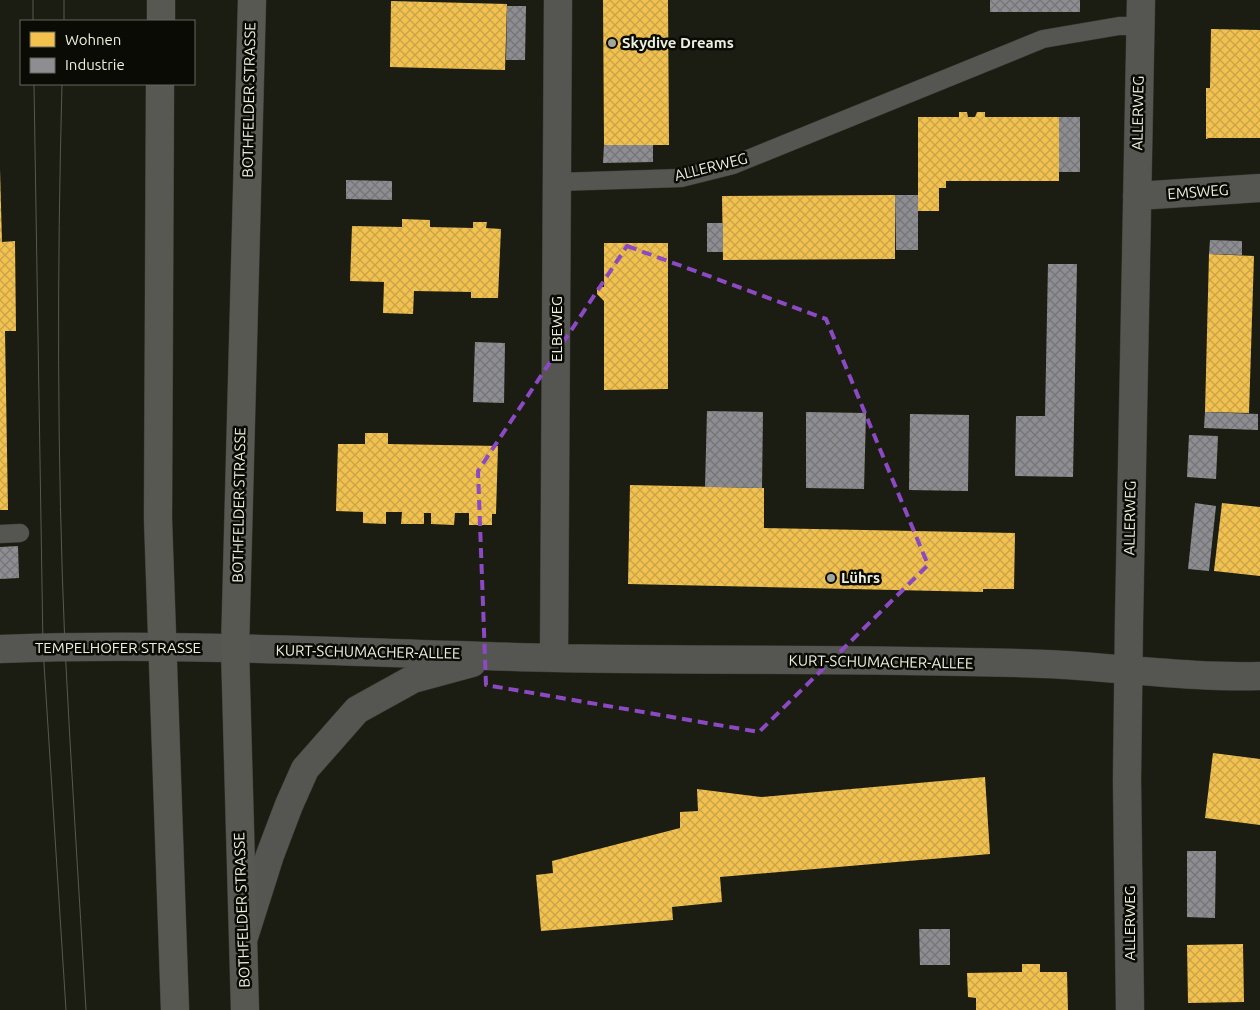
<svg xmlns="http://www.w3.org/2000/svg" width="1260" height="1010" font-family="Ubuntu,sans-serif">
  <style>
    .homes { fill: url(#homes-cross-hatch) }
    .industry { fill: url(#industry-cross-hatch) }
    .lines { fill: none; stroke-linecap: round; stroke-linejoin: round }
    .service-casing { stroke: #383a30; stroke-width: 19 }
    .minor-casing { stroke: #383a30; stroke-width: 29 }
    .secondary-casing { stroke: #383a30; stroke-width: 29 }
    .service { stroke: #555651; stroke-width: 18 }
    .minor { stroke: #555651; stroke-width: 28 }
    .secondary { stroke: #585852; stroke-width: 28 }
    .tram { stroke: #575851; stroke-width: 1 }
    .marked { fill: none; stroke: #8c49c4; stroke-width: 4; stroke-dasharray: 10 6; stroke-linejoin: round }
    .poi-dot { fill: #a4a699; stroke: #0a0b04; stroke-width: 2 }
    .labels { text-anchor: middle; stroke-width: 5; stroke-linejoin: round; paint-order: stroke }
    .poi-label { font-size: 15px; font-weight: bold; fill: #edefe1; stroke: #0a0b04; text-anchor: start }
    .street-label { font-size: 15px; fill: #edefe1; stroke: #0a0b04 }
  </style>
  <defs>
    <pattern id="homes-cross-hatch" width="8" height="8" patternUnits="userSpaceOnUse" patternTransform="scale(1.25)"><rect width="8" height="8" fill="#f2c14e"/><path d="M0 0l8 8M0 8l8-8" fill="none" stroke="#c7a34c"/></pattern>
    <pattern id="industry-cross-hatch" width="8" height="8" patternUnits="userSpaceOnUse" patternTransform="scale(1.25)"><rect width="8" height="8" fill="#8d8d92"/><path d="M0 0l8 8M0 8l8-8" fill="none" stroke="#747577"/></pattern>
  </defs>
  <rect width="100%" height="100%" fill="#1c1d12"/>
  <!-- homes -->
  <path class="homes" d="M 603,0 L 668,0 L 669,145 L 604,145 Z
    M 391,1 L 507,4 L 505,70 L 390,67 Z
    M 1211,29 L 1260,30 L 1260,138 L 1209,138 L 1206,139 L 1206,88 L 1210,88 Z
    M 959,112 L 967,112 L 968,117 L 975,117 L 977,112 L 985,112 L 985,117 L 1059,117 L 1059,181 L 946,181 L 946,188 L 939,188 L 939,211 L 918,211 L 918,117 L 959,117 Z
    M 0,169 L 2,242 L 15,241 L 16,331 L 5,331 L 8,510 L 0,510 Z
    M 895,195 L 895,259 L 723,260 L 722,196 Z
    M 402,219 L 430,220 L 430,227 L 473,228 L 473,222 L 487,222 L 486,228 L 501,229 L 498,298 L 471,298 L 471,292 L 414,291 L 413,314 L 383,313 L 384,282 L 350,281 L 352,226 L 402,227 Z
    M 604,243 L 668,243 L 668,389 L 604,390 L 604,301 L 597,294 L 597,287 L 604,287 Z
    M 1209,254 L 1254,256 L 1249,413 L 1205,412 Z
    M 365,433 L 388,433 L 388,444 L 498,446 L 496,514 L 492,514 L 492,525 L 469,525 L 469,513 L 455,513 L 454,525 L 431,524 L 431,513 L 424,513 L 424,524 L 401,524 L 402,512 L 386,512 L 386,524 L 363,523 L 363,512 L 336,511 L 338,444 L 365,444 Z
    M 630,485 L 764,488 L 764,528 L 1015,533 L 1014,589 L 983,589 L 983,592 L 628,584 Z
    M 1222,503 L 1260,507 L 1260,576 L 1214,571 Z
    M 1213,753 L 1260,759 L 1260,825 L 1205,818 Z
    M 985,777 L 990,854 L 720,877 L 722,902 L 672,907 L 673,920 L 541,931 L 536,875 L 553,873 L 552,861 L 680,828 L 680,812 L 698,811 L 697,789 L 761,797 Z
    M 1243,944 L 1244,1002 L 1188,1003 L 1187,945 Z
    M 1022,964 L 1040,964 L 1040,972 L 1067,972 L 1068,1010 L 976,1010 L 976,998 L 968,997 L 967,973 L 1022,972 Z"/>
  <!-- industry -->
  <path class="industry" d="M 990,0 L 1080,0 L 1080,12 L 990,12 Z
    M 507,6 L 526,6 L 525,60 L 506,60 Z
    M 1059,117 L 1080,117 L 1080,172 L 1059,172 Z
    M 604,145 L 653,145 L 653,162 L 603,163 Z
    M 346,180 L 392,181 L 392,200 L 346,199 Z
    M 895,195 L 918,195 L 918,250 L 896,250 Z
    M 707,223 L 723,223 L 723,252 L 707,252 Z
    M 1210,240 L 1242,241 L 1242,255 L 1209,254 Z
    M 1048,264 L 1077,264 L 1073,477 L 1015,476 L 1016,416 L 1045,416 Z
    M 475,342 L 505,343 L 504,403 L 473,402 Z
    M 707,411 L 763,412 L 762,488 L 705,487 Z
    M 806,412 L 866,413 L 864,489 L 806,488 Z
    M 1205,412 L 1258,414 L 1258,430 L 1204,428 Z
    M 910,414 L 969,415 L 968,491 L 909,490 Z
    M 1189,435 L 1218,436 L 1216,479 L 1187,477 Z
    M 1195,503 L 1216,506 L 1209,571 L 1188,569 Z
    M 18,546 L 19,578 L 0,579 L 0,547 Z
    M 1187,851 L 1216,851 L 1215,918 L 1187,917 Z
    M 919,929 L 950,929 L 950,965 L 920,965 Z"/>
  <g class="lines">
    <!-- service casing -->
    <g class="service-casing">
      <path id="service" d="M 558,182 L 681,178 L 733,165 L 1043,39 L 1119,26 L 1140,26
        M 0,534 L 20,533"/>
    </g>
    <!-- minor casing -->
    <g class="minor-casing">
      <path id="minor" d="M 1137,196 L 1260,188
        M 0,649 C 186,642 372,654 557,658 C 720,661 883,658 1045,664 C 1117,667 1188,678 1260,676
        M 554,658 L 558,0
        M 244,937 L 270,855 L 289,805 L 305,769 L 357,710 L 413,679 L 472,663
        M 1130,1010 L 1127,780 L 1129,622 L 1141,0"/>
    </g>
    <!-- secondary casing -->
    <g class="secondary-casing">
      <path id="secondary" d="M 161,21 L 161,0
        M 160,84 L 158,519 L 175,1010
        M 245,1010 L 235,649 L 252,0"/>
    </g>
    <!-- service -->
    <use href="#service" class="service"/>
    <!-- minor -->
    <use href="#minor" class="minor"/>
    <!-- secondary -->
    <use href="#secondary" class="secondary"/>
    <!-- tram -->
    <path class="tram" d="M 33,0 L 33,21
      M 64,21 L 64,0
      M 34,84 L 43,648 L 66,1010
      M 62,84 C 57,271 57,460 65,647 C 71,768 79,889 86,1010"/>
  </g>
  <!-- marked area -->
  <path class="marked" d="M 627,246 L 826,319 L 928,565 L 759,732 L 486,685 L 478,471 Z"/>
  <!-- markers -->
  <g class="poi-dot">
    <circle cx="612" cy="43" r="5"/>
    <circle cx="831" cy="578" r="5"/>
  </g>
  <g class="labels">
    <!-- poi labels -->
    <g class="poi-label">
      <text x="622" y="48">Skydive Dreams</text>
      <text x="841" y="583">Lührs</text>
    </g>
    <!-- street labels -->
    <g class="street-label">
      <text transform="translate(249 100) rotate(-89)" y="5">BOTHFELDER STRASSE</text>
      <text transform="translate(1138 113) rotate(-89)" y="5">ALLERWEG</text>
      <text transform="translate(711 167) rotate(-14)" y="5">ALLERWEG</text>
      <text transform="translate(1198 192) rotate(-4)" y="5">EMSWEG</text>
      <text transform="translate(557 329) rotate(-90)" y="5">ELBEWEG</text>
      <text transform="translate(239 505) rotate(-89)" y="5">BOTHFELDER STRASSE</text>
      <text transform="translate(1130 518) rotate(-89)" y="5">ALLERWEG</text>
      <text x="118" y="653">TEMPELHOFER STRASSE</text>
      <text transform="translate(368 652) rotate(1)" y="5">KURT-SCHUMACHER-ALLEE</text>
      <text transform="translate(881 662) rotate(1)" y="5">KURT-SCHUMACHER-ALLEE</text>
      <text transform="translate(242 910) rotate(-92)" y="5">BOTHFELDER STRASSE</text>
      <text transform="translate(1130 923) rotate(-90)" y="5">ALLERWEG</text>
    </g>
  </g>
  <!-- legend -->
  <rect x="20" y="20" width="175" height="65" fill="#0a0b04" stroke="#65665c"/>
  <rect x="30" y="32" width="25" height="15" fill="#f2c14e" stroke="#65665c"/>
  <text x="65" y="45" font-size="15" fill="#edefe1">Wohnen</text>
  <rect x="30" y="58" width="25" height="15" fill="#8d8d92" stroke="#65665c"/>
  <text x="65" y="70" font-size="15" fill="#edefe1">Industrie</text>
</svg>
